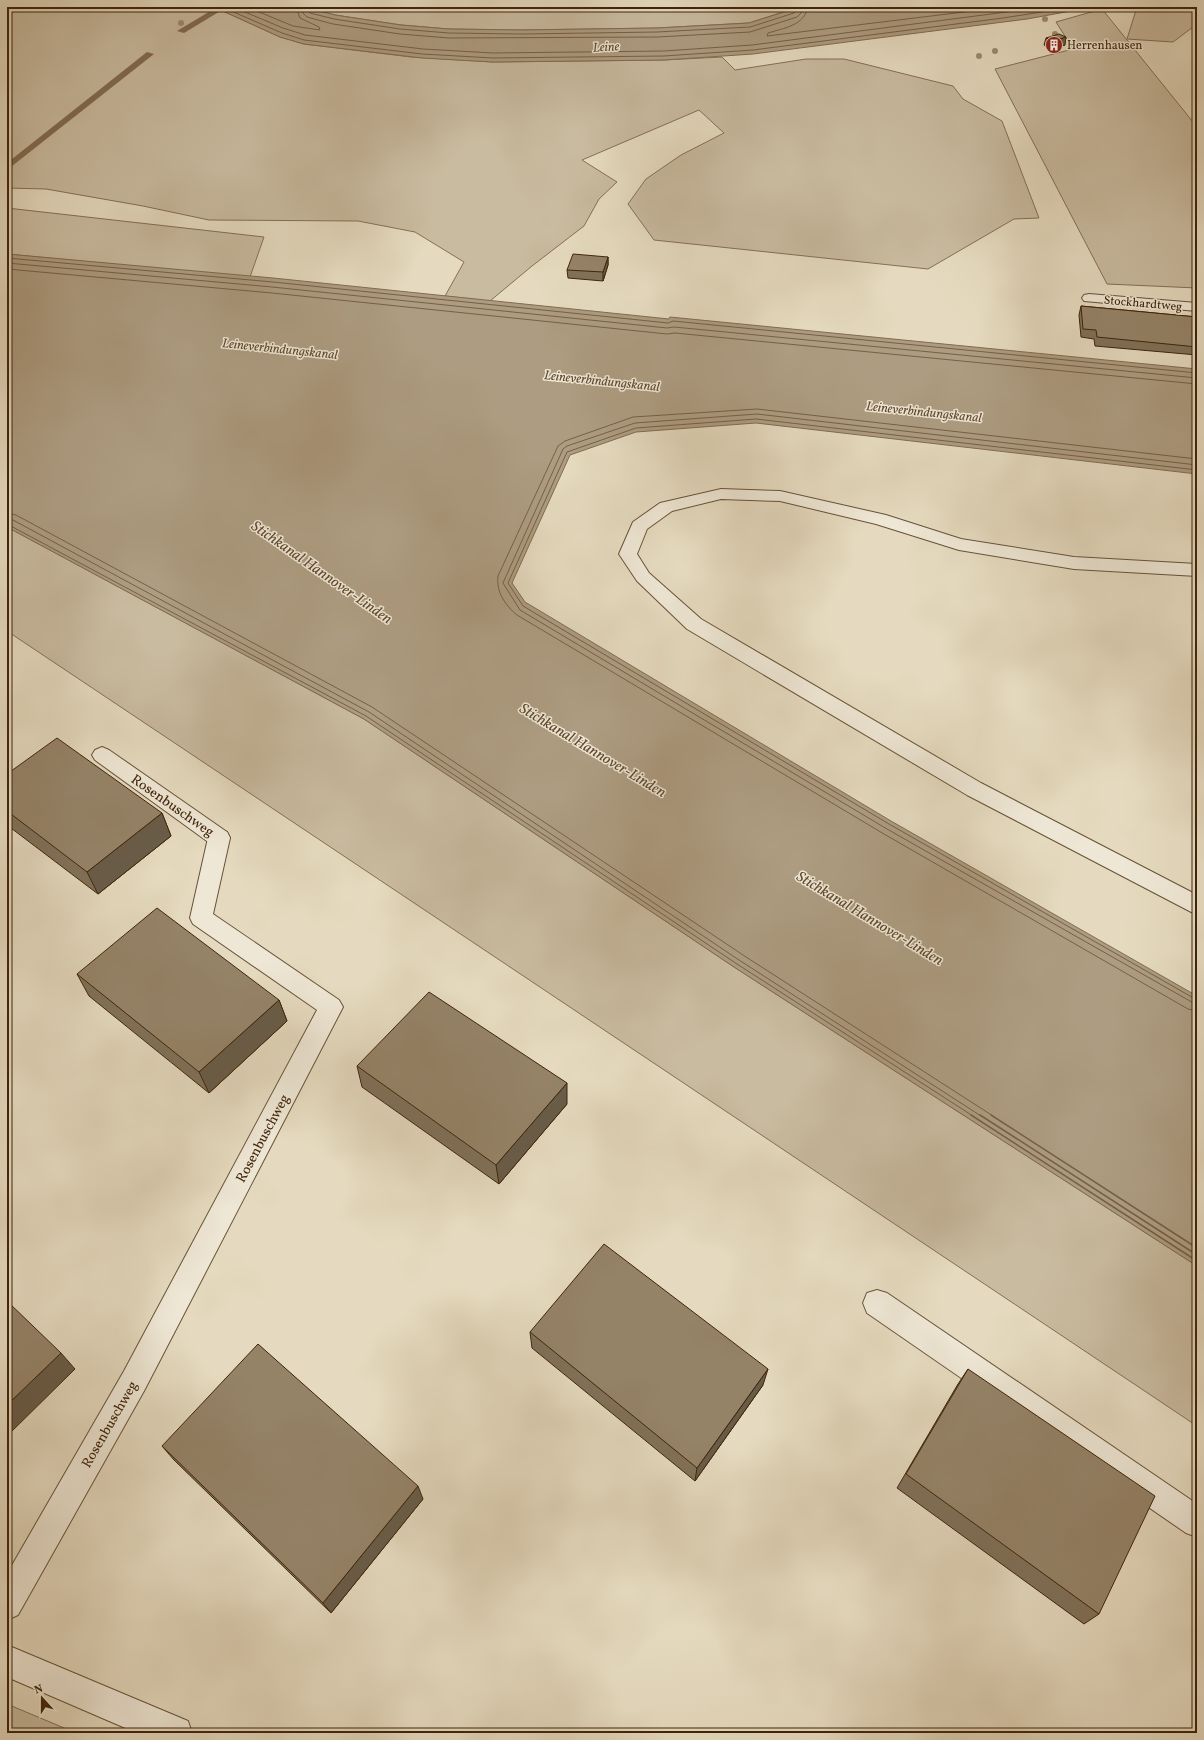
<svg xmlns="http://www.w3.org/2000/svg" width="1204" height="1740" font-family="Vollkorn,serif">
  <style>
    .green { fill: #c9bba0; stroke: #847055 }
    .water { fill: #ad9c81; stroke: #816c51 }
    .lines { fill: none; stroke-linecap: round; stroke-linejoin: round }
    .shore-far1 { stroke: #766046; stroke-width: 1 }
    .shore { stroke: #766046; stroke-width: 1.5 }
    .stream { fill: #816c51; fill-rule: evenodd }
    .service-casing { stroke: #685237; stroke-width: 2 }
    .minor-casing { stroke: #685237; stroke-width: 2 }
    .service { fill: #eee7d5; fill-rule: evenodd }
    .minor { fill: #eee7d5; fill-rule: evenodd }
    .tree { fill: #9d8b70 }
    .wall { fill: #807159; stroke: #3f240a }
    .shaded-wall { fill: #685c49; stroke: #3f240a }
    .building { fill: #958368; stroke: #3f240a }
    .labels { text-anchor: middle; stroke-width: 3; stroke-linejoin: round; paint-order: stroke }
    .far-poi-label { font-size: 12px; fill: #3f240a; stroke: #eee7d5; text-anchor: start }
    .far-street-label { font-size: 12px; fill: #3f240a; stroke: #eee7d5 }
    .far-water-label { font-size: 13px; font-style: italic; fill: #60482e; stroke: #eee7d5 }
    .street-label { font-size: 14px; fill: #3f240a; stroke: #eee7d5 }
    .water-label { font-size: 15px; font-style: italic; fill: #60482e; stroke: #eee7d5 }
  </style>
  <rect width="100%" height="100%" fill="#e5dabf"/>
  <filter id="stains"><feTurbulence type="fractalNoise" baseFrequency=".005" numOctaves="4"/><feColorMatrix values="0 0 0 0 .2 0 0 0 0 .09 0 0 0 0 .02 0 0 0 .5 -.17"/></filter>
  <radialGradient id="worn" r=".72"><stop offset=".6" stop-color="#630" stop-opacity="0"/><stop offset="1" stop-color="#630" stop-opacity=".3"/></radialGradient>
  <!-- green -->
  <path class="green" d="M 7,7 L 214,7 L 280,37 L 304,44 L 411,57 L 493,62 L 664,60 L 722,57 L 735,70 L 806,59 L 844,59 L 953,86 L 963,99 L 1002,121 L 1039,218 L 1014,219 L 928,269 L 654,240 L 628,204 L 646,179 L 681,155 L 724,133 L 699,110 L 582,160 L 617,182 L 599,199 L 584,226 L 532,266 L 490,301 L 445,296 L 464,262 L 415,232 L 358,221 L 209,220 L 143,206 L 46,189 L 7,188 Z
    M 304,7 L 798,7 L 749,23 L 657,28 L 521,30 L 449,29 L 401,25 L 335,15 Z
    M 1137,7 L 1197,7 L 1197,24 L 1173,42 L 1127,39 Z
    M 1102,9 L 1197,127 L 1197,288 L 1107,284 L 995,69 L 1073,49 L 1056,22 Z
    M 7,208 L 264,237 L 250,277 L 7,254 Z
    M 7,527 L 364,719 L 734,967 L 1197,1266 L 1197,1426 L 7,631 Z
    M 7,1704 L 76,1733 L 7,1733 Z"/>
  <!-- water -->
  <path class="water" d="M 214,7 L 304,7 L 335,15 L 401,25 L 449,29 L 521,30 L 657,28 L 749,23 L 800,7 L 1093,7 L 1027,19 L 753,54 L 664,60 L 493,62 L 422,58 L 304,44 L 280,37 Z
    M 7,254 L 273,278 L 669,319 L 670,317 L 1197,369 L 1197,474 L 756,423 L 636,432 L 570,455 L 512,583 L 525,602 L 891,821 L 1197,996 L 1197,1266 L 734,967 L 364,719 L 7,527 Z"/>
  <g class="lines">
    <!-- shore-far1 -->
    <path class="shore-far1" d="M 222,7 L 282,33 L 304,40 L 422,54 L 493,58 L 664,56 L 753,50 L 1003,18 L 1074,7
      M 233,7 L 283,28 L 305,35 L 423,49 L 493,53 L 664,51 L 752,45 L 1045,7
      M 247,7 L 293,26 L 320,30 L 319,27 L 300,18 L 296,7
      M 302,7 L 303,13 L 307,17 L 333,24 L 400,34 L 449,38 L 657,37 L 750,32 L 797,17 L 801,13 L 802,7
      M 307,7 L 310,13 L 334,19 L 400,29 L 449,33 L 521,34 L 657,32 L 750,27 L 794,13 L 797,7
      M 808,7 C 804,26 784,28 768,33 L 767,36 L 1005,7
      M 7,258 L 273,282 L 668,323 L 673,321 L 1197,373
      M 7,263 L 272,287 L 667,328 L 674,327 L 1197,378
      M 7,269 L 272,293 L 667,334 L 675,333 L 1197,384
      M 1197,459 L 757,409 L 633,417 L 565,441 L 558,446 L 498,576 C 496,592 505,605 517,615 L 884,834 L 1188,1009 L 1197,1011
      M 1197,465 L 757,414 L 635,423 L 567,446 L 563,449 L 503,583 L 520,610 L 887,829 L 1197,1005
      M 1197,470 L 756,419 L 636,428 L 567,452 L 508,583 L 523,606 L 889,824 L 1197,1000
      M 7,513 L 16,515 L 372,707 L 743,955 L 993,1116
      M 7,519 L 13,520 L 369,712 L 739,960 L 981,1116
      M 7,524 L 366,716 L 737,964 L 973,1116"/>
    <!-- shore -->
    <path class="shore" d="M 971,1115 L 1197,1261
      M 980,1115 L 1197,1255
      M 991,1115 L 1197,1248"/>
    <!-- stream -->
    <path class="stream" d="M 217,7 L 227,7 L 184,33 L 177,31 Z
      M 147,52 L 154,54 L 7,170 L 7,163 Z"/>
    <!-- service casing -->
    <g class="service-casing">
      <path id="service" d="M 721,489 L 780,491 L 886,515 L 961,539 L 1074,557 L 1197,564 L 1197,576 L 1074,569 L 959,550 L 876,524 L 780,501 L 721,499 L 672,511 L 647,529 L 637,554 L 649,573 L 701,619 L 981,783 L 1197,895 L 1197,915 L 967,795 L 687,629 L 637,581 L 619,554 L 633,522 L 660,503 Z
        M 102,747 L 109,750 L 227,832 L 230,838 L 227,844 L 219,846 L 211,844 L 95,760 L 92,755 L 95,750 Z
        M 877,1290 L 887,1293 L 1197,1504 L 1197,1537 L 1186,1533 L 867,1313 L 863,1303 L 867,1293 Z"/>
    </g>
    <!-- minor casing -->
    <g class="minor-casing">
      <path id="minor" d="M 1089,294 L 1197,303 L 1197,311 L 1084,301 L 1082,298 L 1084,295 Z
        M 219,830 L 227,832 L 230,838 L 213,914 L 339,1000 L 343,1007 L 144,1391 L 18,1615 L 7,1620 L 7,1574 L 124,1371 L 317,1010 L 193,924 L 190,918 L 208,838 L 211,832 Z
        M 7,1645 L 188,1721 L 192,1733 L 137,1733 L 7,1677 Z"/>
    </g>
    <!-- service -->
    <use href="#service" class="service"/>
    <!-- minor -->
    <use href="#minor" class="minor"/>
  </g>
  <!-- trees -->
  <g class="tree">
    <circle cx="1045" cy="19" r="3"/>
    <circle cx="181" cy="23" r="3"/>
    <circle cx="1055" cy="34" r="3"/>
    <circle cx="995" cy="51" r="3"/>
    <circle cx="979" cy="56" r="3"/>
  </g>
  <!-- wall -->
  <path class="wall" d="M 1046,38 L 1065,45 L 1051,49 L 1044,45 Z
    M 608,257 L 608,265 L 603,281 L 568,278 L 567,270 Z
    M 1081,306 L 1197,317 L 1197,355 L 1095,346 L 1094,339 L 1081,337 L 1079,315 Z
    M 7,774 L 162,813 L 171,836 L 98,894 L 7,825 Z
    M 77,974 L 279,1000 L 287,1021 L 209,1093 L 89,996 Z
    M 357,1066 L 567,1104 L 499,1184 L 362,1087 Z
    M 530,1332 L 763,1385 L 695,1481 L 532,1348 Z
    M 968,1369 L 1099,1614 L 1084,1624 L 897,1488 L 958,1384 Z
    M 162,1446 L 423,1499 L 331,1613 L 174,1460 Z"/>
  <!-- shaded-wall -->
  <path class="shaded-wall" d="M 1066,37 L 1065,45 L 1051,49 L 1053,41 Z
    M 608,257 L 608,265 L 603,281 L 603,272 Z
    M 162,813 L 171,836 L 98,894 L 87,872 Z
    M 279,1000 L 287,1021 L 209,1093 L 199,1072 Z
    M 567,1083 L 567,1104 L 499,1184 L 496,1165 Z
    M 61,1353 L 75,1369 L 7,1436 L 7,1405 Z
    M 768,1369 L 763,1385 L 695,1481 L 697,1468 Z
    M 418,1486 L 423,1499 L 331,1613 L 323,1603 Z"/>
  <!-- building -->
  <path class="building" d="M 1059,34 L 1066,37 L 1053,41 L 1046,38 Z
    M 573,254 L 608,257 L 603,272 L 567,270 Z
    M 1081,306 L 1197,317 L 1197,347 L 1097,337 L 1096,330 L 1083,329 Z
    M 57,738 L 162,813 L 87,872 L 7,811 L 7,774 Z
    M 157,908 L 279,1000 L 199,1072 L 77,974 Z
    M 429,992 L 567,1083 L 496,1165 L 357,1066 Z
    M 604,1244 L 768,1369 L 697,1468 L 530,1332 Z
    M 7,1301 L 61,1353 L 7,1405 Z
    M 258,1344 L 418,1486 L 323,1603 L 162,1446 Z
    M 968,1369 L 1155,1496 L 1099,1614 L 906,1474 Z"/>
  <!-- icons -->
  <defs>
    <g id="building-disc" transform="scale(0.9)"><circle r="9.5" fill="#8f2418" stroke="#eee7d5"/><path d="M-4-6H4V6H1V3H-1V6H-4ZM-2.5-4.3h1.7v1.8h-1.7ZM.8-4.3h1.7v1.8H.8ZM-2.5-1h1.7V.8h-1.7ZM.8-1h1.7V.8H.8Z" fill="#fff"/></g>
  </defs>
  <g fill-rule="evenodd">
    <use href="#building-disc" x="1054" y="45"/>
  </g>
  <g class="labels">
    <!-- far-poi labels -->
    <g class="far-poi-label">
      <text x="1067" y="49">Herrenhausen</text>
    </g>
    <!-- far-street labels -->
    <g class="far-street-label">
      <text transform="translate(1143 303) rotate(5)" y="4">Stockhardtweg</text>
    </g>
    <!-- far-water labels -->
    <g class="far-water-label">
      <text transform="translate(606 46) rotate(-3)" y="5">Leine</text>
      <text transform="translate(280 348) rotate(6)" y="5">Leineverbindungskanal</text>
      <text transform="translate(602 380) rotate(6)" y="5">Leineverbindungskanal</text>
      <text transform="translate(924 411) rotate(6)" y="5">Leineverbindungskanal</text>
    </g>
    <!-- street labels -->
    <g class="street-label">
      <text transform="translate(173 805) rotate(35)" y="5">Rosenbuschweg</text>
      <text transform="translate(262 1138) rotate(-62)" y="5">Rosenbuschweg</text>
      <text transform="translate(109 1424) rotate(-60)" y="5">Rosenbuschweg</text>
    </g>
    <!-- water labels -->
    <g class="water-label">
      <text transform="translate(322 572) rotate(35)" y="5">Stichkanal Hannover-Linden</text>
      <text transform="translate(593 750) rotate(31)" y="5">Stichkanal Hannover-Linden</text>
      <text transform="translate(870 918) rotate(31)" y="5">Stichkanal Hannover-Linden</text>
    </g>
  </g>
  <!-- margin -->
  <rect width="1204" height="1740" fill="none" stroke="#e5dabf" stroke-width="24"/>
  <rect x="8" y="8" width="1188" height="1724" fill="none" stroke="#3f240a" stroke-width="2"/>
  <rect x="12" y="12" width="1180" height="1716" fill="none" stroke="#3f240a"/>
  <!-- north arrow -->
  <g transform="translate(42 1698) rotate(339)" stroke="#eee7d5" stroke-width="3" paint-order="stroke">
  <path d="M0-3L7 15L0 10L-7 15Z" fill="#3f240a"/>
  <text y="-6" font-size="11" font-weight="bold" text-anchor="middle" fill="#3f240a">N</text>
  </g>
  <rect width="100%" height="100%" filter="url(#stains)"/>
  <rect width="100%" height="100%" fill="url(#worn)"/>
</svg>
